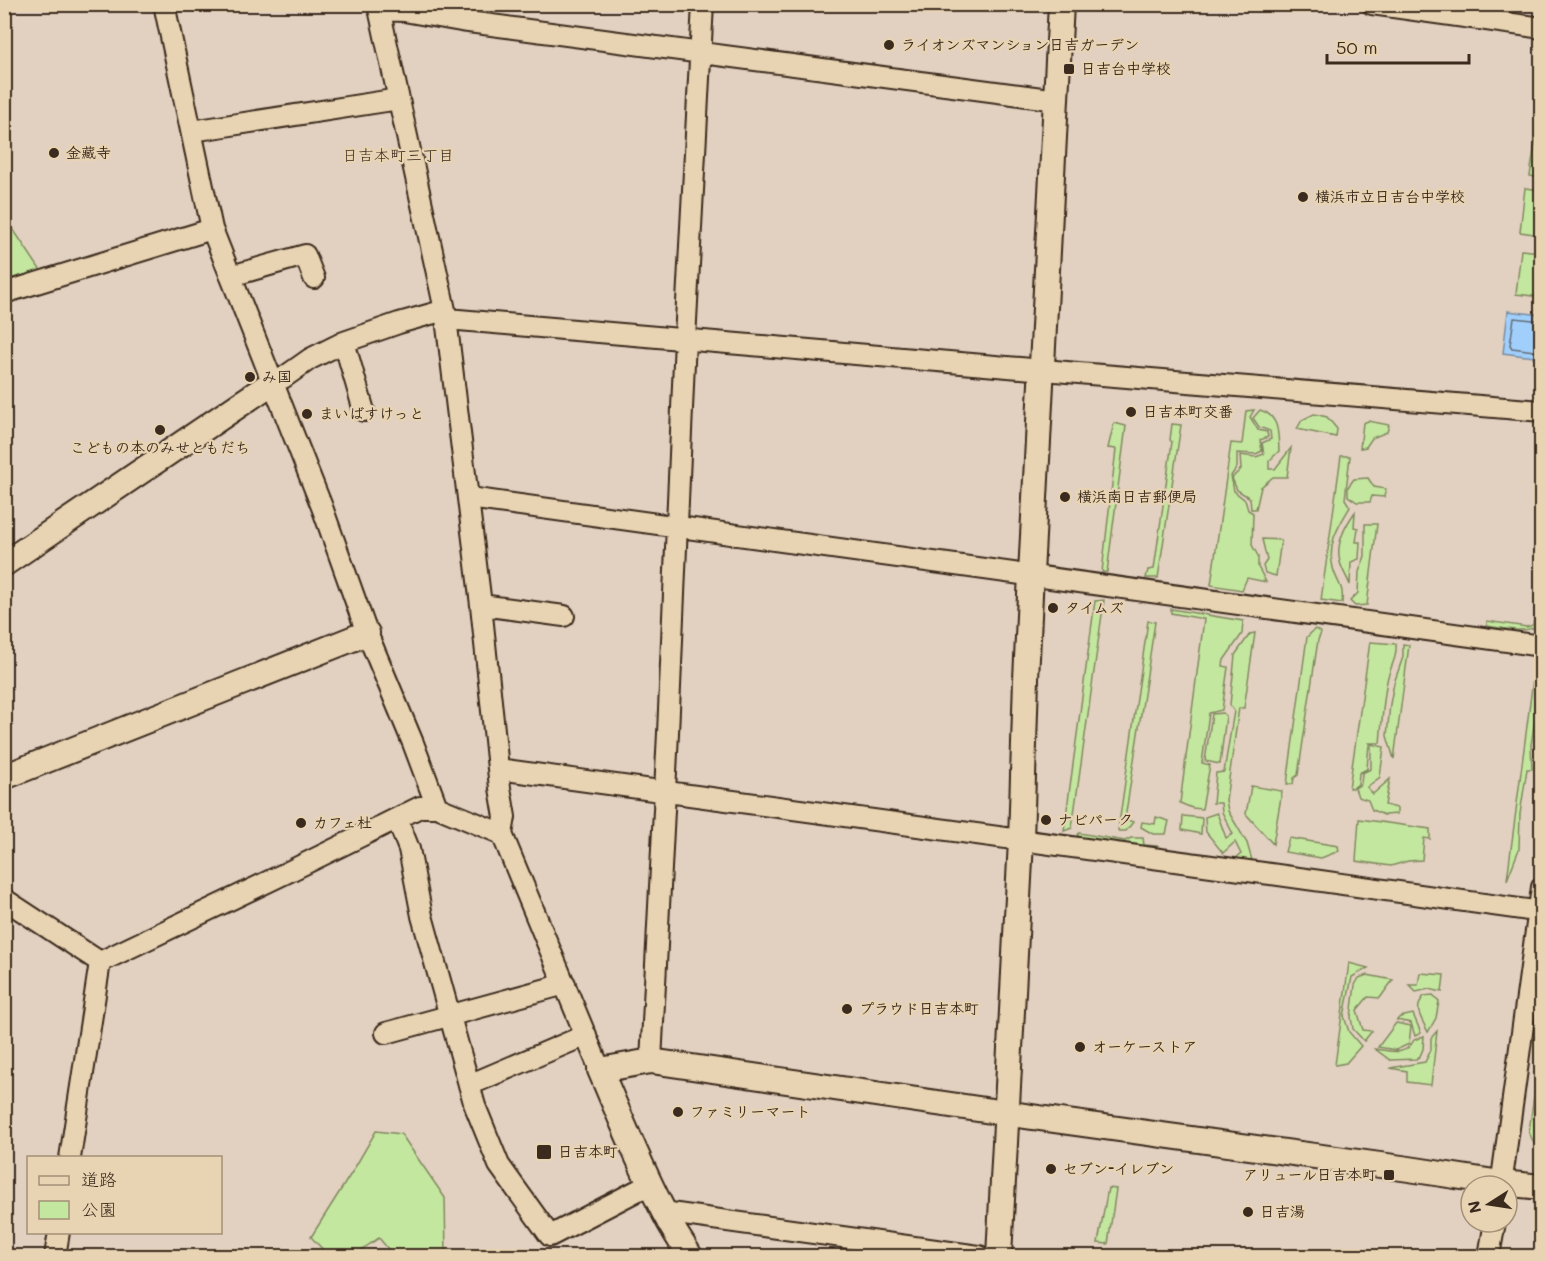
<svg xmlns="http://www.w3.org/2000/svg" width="1546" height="1261" font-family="Mali,'Klee One',sans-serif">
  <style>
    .green { fill: #c4e7a0; stroke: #80885f; stroke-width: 1.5 }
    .water { fill: #a0cffb; stroke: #788da3; stroke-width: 1.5 }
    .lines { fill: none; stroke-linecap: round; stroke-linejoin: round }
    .shore { stroke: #636c76; stroke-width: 1.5 }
    .minor-casing { stroke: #3b2a1e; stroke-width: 24 }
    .tertiary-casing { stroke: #3b2a1e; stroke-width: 28 }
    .minor { stroke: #e8d4b2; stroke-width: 20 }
    .tertiary { stroke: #e8d4b2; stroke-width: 24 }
    .poi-dot { fill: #3b2a1e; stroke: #e8d4b2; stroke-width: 2 }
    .labels { text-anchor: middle; stroke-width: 4.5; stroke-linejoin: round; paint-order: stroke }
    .poi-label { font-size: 15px; font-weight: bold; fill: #3b2a1e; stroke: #e8d4b2; text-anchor: start }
    .neighbourhood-label { font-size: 16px; fill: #3b2a1e; stroke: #e8d4b2 }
  </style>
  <rect width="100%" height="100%" fill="#e2d1c0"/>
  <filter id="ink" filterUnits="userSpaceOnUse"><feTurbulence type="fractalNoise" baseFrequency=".0167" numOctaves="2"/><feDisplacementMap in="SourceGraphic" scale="12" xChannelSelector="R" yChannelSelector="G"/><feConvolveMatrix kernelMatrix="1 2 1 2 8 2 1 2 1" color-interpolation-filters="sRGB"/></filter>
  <g filter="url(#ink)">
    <!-- green -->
    <path class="green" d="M 1536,137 L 1541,138 L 1541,178 L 1530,176 Z
      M 1525,188 L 1541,190 L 1541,235 L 1520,232 Z
      M 5,217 L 41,271 L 5,280 Z
      M 1521,250 L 1541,252 L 1541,297 L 1516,294 Z
      M 1254,410 L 1250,417 L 1258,430 L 1267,432 L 1268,437 L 1260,440 L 1262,451 L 1256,454 L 1237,453 L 1237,467 L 1231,476 L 1234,491 L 1245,500 L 1248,510 L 1253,513 L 1252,545 L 1258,556 L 1258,567 L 1266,582 L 1247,578 L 1242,590 L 1211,585 L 1231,443 L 1242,444 L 1246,411 Z
      M 1260,410 C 1280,416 1278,434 1279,451 L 1269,461 L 1269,469 L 1275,469 L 1291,448 L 1287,477 L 1273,477 L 1261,487 L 1256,509 L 1251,509 L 1250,498 L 1237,490 L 1232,478 L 1241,469 L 1240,455 L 1256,457 L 1264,454 L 1262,443 L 1271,439 L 1270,431 L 1259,427 L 1253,418 Z
      M 1314,414 L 1327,417 L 1337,429 L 1336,437 L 1297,429 L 1302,420 Z
      M 1368,421 L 1389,425 L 1387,432 L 1372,438 L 1366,447 L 1360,448 L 1363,423 Z
      M 1114,423 L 1126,426 L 1107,572 L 1102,572 L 1116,449 L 1108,448 Z
      M 1172,424 L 1181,425 L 1158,578 L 1146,578 L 1148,570 L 1154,569 L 1172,442 L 1170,440 Z
      M 1341,456 L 1350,456 L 1345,499 L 1350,507 C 1338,527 1327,543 1333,568 C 1337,584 1344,584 1342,603 L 1321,600 Z
      M 1368,478 L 1374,487 L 1386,489 L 1384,497 L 1372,496 L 1370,502 L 1357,502 L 1348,496 L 1348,487 L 1354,479 Z
      M 1355,512 L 1354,527 L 1358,528 L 1356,542 L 1360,542 L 1359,559 L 1351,562 L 1350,585 C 1347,577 1342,570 1340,562 C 1335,544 1345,526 1355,512 Z
      M 1365,524 L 1377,524 L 1367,605 L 1355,606 L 1350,601 L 1358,593 L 1359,572 L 1365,556 Z
      M 1262,539 L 1281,540 L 1276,576 L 1265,573 L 1263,566 L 1267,560 Z
      M 1541,581 L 1541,624 C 1525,635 1505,628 1487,626 L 1487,621 L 1527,627 L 1533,625 Z
      M 1104,600 L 1072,828 L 1064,831 L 1095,601 Z
      M 1171,609 L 1243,621 L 1242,634 L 1224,660 L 1223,666 L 1228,667 L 1222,710 L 1209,713 L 1202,763 L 1210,765 L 1202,809 L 1192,808 L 1180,803 L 1204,619 L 1171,613 Z
      M 1148,621 L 1155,622 L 1125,819 L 1133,822 L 1126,831 L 1118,831 Z
      M 1315,629 L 1321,633 L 1318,640 L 1298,775 L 1294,778 L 1293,784 L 1287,784 L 1307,637 Z
      M 1255,633 L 1244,708 L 1239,708 L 1226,800 L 1228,811 L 1247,843 L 1253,864 L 1232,861 L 1241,854 L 1235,842 L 1223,853 L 1206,832 L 1205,817 L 1217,813 L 1226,838 L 1233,834 L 1222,812 L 1221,803 L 1213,803 L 1216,773 L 1224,772 L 1234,711 L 1230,705 L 1235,655 L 1250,634 Z
      M 1370,642 L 1396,644 C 1397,660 1390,666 1387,681 C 1383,701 1382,722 1380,743 L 1369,743 L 1367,769 L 1359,773 L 1358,784 L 1353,788 L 1349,788 Z
      M 1403,644 L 1409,645 L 1394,759 L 1387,736 L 1390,704 L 1394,683 L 1403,657 Z
      M 1535,664 L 1541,664 L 1541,679 L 1531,745 L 1532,769 L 1527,769 L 1520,814 L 1519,849 L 1507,880 Z
      M 1223,713 L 1226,716 L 1220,764 L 1205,761 L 1212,714 Z
      M 1371,744 L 1384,747 L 1380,777 L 1367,787 L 1373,794 L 1390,779 L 1385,805 L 1397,808 L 1397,814 L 1384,815 L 1372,810 L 1368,800 L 1358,797 L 1355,788 L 1361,784 L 1362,773 L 1371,769 Z
      M 1251,786 L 1282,791 L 1273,844 L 1246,814 Z
      M 1183,816 L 1202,818 L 1201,834 L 1182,830 Z
      M 1156,817 L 1169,821 L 1166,834 L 1153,834 L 1141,827 L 1142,822 L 1155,824 Z
      M 1359,819 L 1430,829 L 1430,839 L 1424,838 L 1422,860 L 1408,861 L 1391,866 L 1356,861 Z
      M 1079,833 L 1125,841 L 1131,838 L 1143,838 L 1144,845 L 1157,846 L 1157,852 L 1075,841 Z
      M 1289,838 L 1338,846 L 1339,851 L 1321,858 L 1285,852 Z
      M 1349,963 L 1368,968 L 1352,977 L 1344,1016 L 1349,1032 L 1361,1046 L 1346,1063 L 1335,1065 Z
      M 1420,973 L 1444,975 L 1442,992 L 1429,989 L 1416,992 L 1409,985 L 1418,985 Z
      M 1367,975 L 1393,980 L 1380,998 L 1368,997 L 1357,1010 L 1363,1030 L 1372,1031 L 1364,1041 L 1353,1029 L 1351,1017 L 1355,985 L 1359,978 Z
      M 1433,995 L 1439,1001 L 1436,1018 L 1428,1032 C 1421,1017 1413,1010 1424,996 Z
      M 1413,1014 L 1421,1033 L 1415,1036 L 1411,1023 L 1397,1020 L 1400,1017 Z
      M 1396,1023 L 1411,1026 L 1409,1044 L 1396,1050 L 1378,1047 Z
      M 1437,1031 L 1431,1085 L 1407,1082 L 1407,1071 L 1390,1068 L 1425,1062 L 1431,1050 L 1431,1038 Z
      M 1424,1036 L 1423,1049 L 1420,1056 L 1416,1059 L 1390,1060 L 1375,1049 C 1392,1051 1405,1057 1414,1040 Z
      M 1541,1045 L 1541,1154 L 1537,1150 L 1529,1132 Z
      M 376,1131 L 401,1134 L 445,1198 L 446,1256 L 394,1256 L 379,1238 L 352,1256 L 329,1256 L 311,1237 L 354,1169 Z
      M 1108,1188 L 1116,1189 L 1108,1244 L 1098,1243 Z"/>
    <!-- water -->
    <path class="water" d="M 1508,311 L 1541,315 L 1541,358 L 1503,353 Z"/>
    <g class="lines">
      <!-- shore -->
      <path class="shore" d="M 1542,321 L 1514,318 L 1510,345 L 1512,348 L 1542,352"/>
      <!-- minor casing -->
      <g class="minor-casing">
        <path id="minor" d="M 164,4 L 212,229 L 322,507 L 367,633 L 413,743 L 437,807
          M 378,4 L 445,310 L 481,605 L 500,788 L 505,817 L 502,834 L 600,1070
          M 1372,4 L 1542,28
          M 379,10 L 404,11 L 461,21 L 1057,100
          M 192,131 L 399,99
          M 231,276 L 305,255 L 314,278
          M 4,293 L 212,229
          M 447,319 L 1090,374 L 1542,411
          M 344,342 L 364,411
          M 273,382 L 283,378 L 310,359 L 344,342 L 399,323 L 445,310
          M 469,498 L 1542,646
          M 481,605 L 564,616
          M 498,769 L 1263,873 L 1542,912
          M 397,819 L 409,849 L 422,916 L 475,1106 L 499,1165 L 550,1236 L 650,1184
          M 4,899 L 100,962
          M 100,962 L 288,872 L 420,807 L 437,807 L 502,834
          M 386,1033 L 565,984
          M 651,1061 L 668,733 L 685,339 L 703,4
          M 469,1085 L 586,1035
          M 70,1158 L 100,962
          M 1501,1186 L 1542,887
          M 663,1212 L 979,1256
          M 55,1256 L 59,1232
          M 1489,1256 L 1495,1222"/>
      </g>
      <!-- tertiary casing -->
      <g class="tertiary-casing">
        <path id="tertiary" d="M 4,564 L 273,382
          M 4,777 L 367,633
          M 690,1256 C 682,1243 673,1230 666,1216 C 641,1169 621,1119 600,1070 L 651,1061 L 1039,1118 L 1409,1169 L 1501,1183 L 1542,1187
          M 999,1256 L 1021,841 L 1026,679 L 1031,574 L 1061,4"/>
      </g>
      <!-- minor -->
      <use href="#minor" class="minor"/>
      <!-- tertiary -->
      <use href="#tertiary" class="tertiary"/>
    </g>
  </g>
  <!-- markers -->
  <g class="poi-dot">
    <circle cx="889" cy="45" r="6"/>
    <rect x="1063" y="63" width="12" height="12" rx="3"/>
    <circle cx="54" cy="153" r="6"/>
    <circle cx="1303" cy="197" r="6"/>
    <circle cx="250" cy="377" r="6"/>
    <circle cx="1131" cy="412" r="6"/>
    <circle cx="307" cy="414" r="6"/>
    <circle cx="160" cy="430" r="6"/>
    <circle cx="1065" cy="497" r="6"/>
    <circle cx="1053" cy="608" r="6"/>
    <circle cx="1046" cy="820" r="6"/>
    <circle cx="301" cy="823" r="6"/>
    <circle cx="847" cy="1009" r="6"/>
    <circle cx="1080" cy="1047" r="6"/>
    <circle cx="678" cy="1112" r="6"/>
    <rect x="536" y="1144" width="16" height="16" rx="3"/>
    <circle cx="1051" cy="1169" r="6"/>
    <rect x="1383" y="1169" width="12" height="12" rx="3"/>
    <circle cx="1248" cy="1212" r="6"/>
  </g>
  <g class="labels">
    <!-- poi labels -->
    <g class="poi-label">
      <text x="901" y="50">ライオンズマンション日吉ガーデン</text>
      <text x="1081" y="74">日吉台中学校</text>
      <text x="66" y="158">金藏寺</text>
      <text x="1315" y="202">横浜市立日吉台中学校</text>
      <text x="262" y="382">み国</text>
      <text x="1143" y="417">日吉本町交番</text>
      <text x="319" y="419">まいばすけっと</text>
      <text x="160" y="453" text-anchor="middle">こどもの本のみせともだち</text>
      <text x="1077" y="502">横浜南日吉郵便局</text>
      <text x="1065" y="613">タイムズ</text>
      <text x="1058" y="825">ナビパーク</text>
      <text x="313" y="828">カフェ杜</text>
      <text x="859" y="1014">プラウド日吉本町</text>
      <text x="1092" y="1052">オーケーストア</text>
      <text x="690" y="1117">ファミリーマート</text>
      <text x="558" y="1157">日吉本町</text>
      <text x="1063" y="1174">セブン-イレブン</text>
      <text x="1377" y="1180" text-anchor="end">アリュール日吉本町</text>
      <text x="1260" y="1217">日吉湯</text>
    </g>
    <!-- neighbourhood labels -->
    <g class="neighbourhood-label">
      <text x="398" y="161">日吉本町三丁目</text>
    </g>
  </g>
  <!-- margin -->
  <rect width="1546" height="1261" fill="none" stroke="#e8d4b2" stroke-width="24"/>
  <rect x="12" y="12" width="1522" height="1237" fill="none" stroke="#3b2a1e" stroke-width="2" filter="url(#ink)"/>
  <!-- legend -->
  <rect x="27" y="1156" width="195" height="78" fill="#e8d4b2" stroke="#a39077" stroke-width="1.5"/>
  <rect x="39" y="1176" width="30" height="9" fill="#e8d4b2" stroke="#a39077" stroke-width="1.5"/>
  <text x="81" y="1186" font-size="18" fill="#3b2a1e">道路</text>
  <rect x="39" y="1201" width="30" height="18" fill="#c4e7a0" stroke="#a39077" stroke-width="1.5"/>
  <text x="81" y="1216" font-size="18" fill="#3b2a1e">公園</text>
  <!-- north arrow -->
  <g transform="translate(1489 1204) rotate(258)"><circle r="28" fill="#e8d4b2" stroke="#a39077" stroke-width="1.5"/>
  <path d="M0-4.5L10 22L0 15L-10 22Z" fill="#3b2a1e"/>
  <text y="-9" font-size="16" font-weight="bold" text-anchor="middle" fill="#3b2a1e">N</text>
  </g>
  <!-- scale -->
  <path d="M1327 54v9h142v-9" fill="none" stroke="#3b2a1e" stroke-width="3"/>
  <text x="1336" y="54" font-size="18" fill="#3b2a1e" stroke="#e8d4b2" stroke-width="4.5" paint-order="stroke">50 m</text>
</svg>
